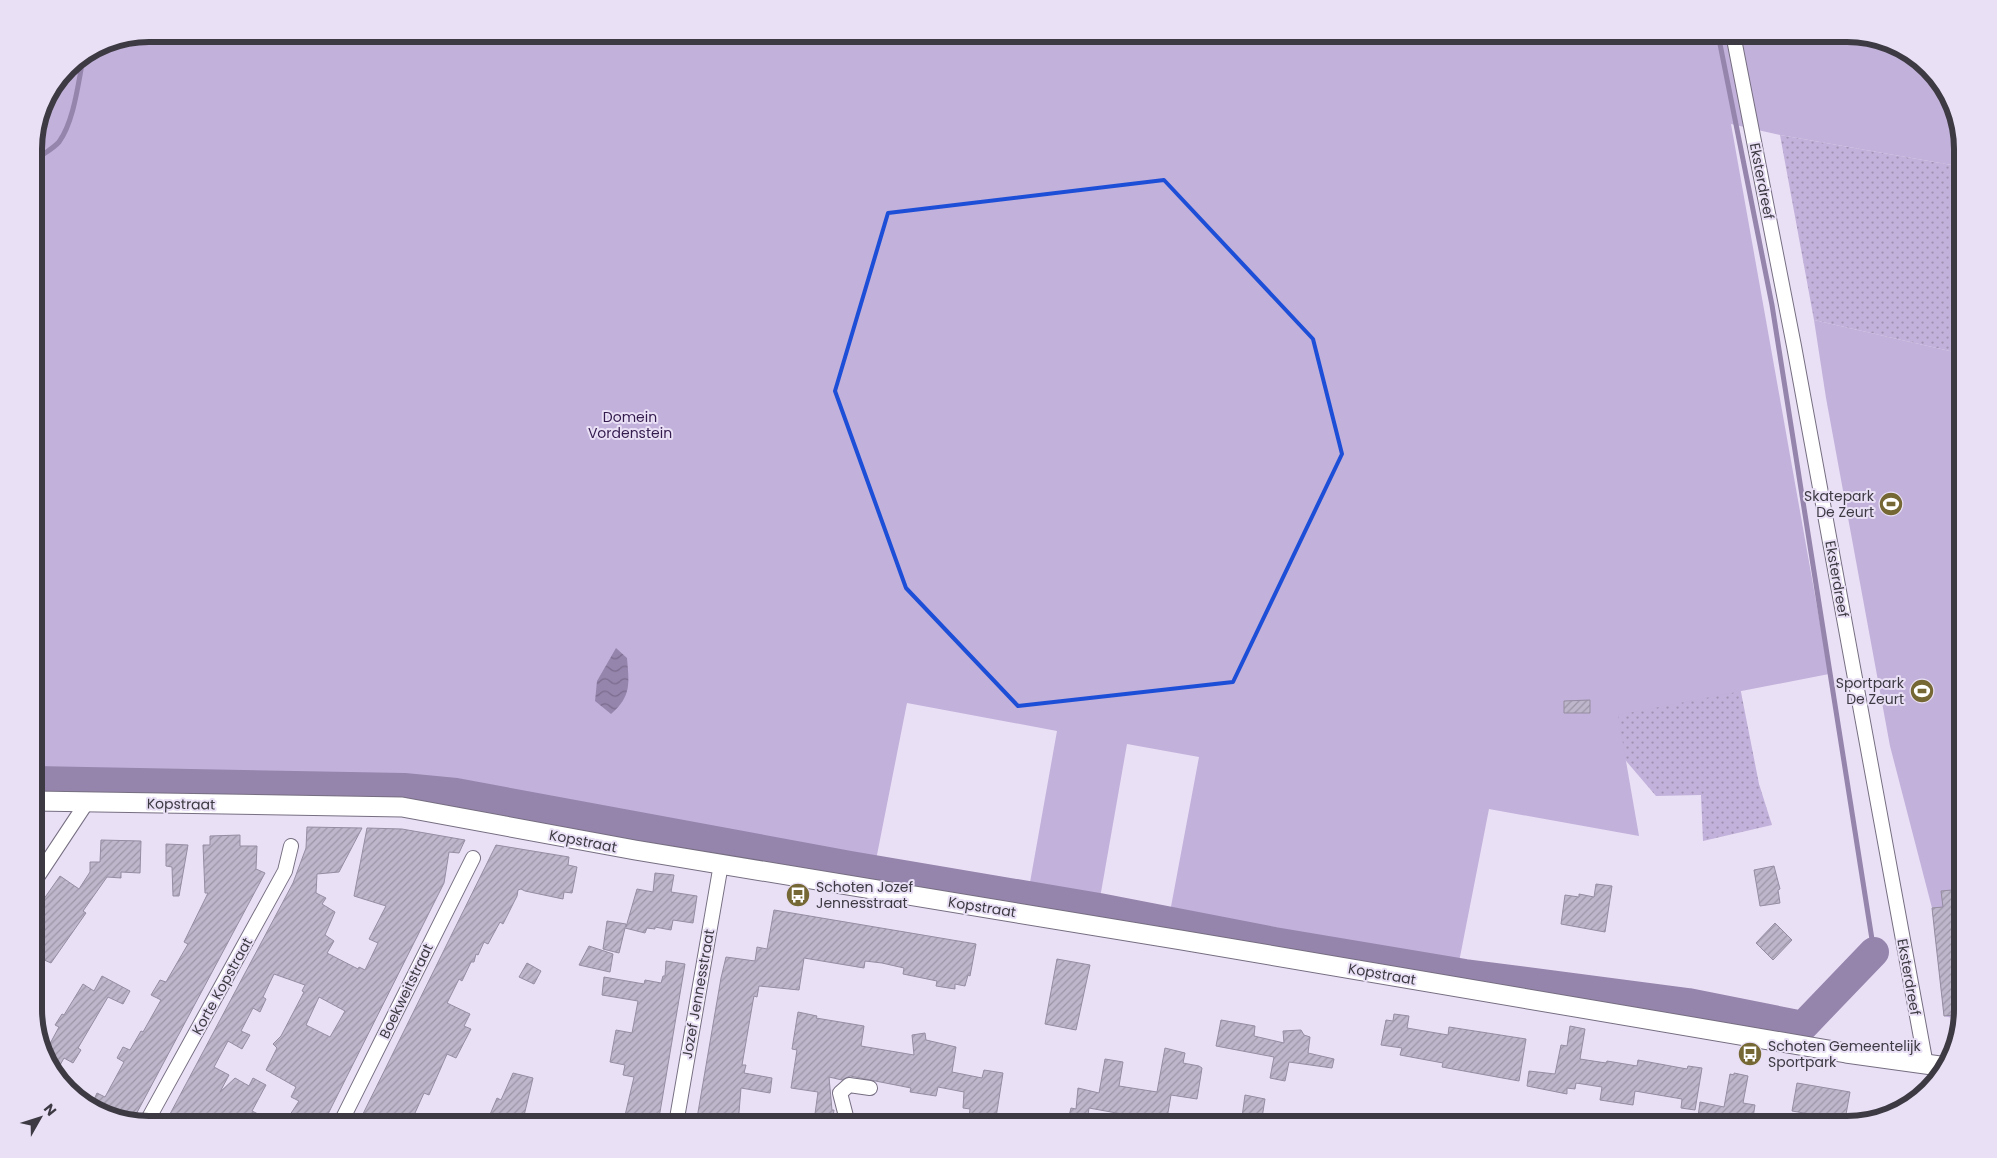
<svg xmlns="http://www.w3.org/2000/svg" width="1997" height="1158" font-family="Poppins,sans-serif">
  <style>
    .grass { fill: url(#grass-dots) }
    .green { fill: #c2b1da }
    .water { fill: url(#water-waves) }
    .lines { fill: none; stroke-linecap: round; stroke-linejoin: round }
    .stream { stroke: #9584ac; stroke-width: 5 }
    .river { stroke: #9584ac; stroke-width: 30 }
    .building { fill: url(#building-hatch); stroke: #958da1; fill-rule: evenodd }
    .street-casing { stroke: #766e81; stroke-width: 16 }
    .secondary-casing { stroke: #766e81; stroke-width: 21 }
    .street { stroke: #fff; stroke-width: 14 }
    .secondary { stroke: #fff; stroke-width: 19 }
    .marked { fill: none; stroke: #1d4ed8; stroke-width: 4; stroke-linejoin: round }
    .labels { text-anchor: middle; stroke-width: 4; stroke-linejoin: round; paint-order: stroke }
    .street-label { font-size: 14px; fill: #3d3a43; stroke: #e9e0f6 }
    .park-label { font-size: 14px; fill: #341b4e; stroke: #e9e0f6 }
    .poi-label { font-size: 14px; fill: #3d3a43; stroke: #e9e0f6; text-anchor: end }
    .rim { fill: none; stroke: #3d3a43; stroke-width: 6 }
  </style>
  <defs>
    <pattern id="grass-dots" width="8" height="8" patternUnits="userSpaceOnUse" patternTransform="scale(1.25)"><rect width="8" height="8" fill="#c2b1da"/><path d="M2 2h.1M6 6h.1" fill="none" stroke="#9f91b2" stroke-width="1.8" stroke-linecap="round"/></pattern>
    <pattern id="water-waves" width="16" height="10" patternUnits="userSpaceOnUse" patternTransform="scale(1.25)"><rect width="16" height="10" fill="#9584ac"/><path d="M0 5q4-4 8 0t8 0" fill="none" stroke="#7b6d8e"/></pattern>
    <pattern id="building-hatch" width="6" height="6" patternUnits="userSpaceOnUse" patternTransform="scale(1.25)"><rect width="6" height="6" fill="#beb6cb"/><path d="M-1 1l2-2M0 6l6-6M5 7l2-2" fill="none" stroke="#9c95a6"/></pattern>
  </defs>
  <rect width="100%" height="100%" fill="#e9e0f6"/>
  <!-- grass -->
  <path class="grass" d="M 1780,135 L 1963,167 L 1963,354 L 1814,320 Z
    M 1696,462 L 1759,784 L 1772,825 L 1703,841 L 1701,795 L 1656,796 L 1568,693 Z"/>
  <!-- green -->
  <path class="green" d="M 150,34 L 1847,34 L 1905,49 L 1948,92 L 1963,142 L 1963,167 L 1780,135 L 1731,124 L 1829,674 L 1618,715 L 1639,836 L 1489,809 L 1459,962 L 1170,912 L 1199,757 L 1127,744 L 1100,898 L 1029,888 L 1057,731 L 907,703 L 875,865 L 410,785 L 34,775 L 34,142 L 43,105 L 68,68 L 106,42 Z
    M 1814,320 L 1963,354 L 1963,1008 L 1960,1020 L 1944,1016 L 1932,908 L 1890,746 L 1826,398 Z"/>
  <!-- water -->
  <path class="water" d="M 616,648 L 627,658 C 629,683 632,696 611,714 L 595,701 L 597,681 Z"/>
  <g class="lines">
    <!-- stream -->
    <path class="stream" d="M 1718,34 L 1772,305 L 1874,952
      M 34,161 C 41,155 53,149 59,142 C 74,121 78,84 83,59 L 85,56"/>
    <!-- river -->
    <path class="river" d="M 34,781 L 404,788 L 456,793 L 850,866 L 1099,908 L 1274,942 L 1465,974 L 1688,1003 L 1803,1026 L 1874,952"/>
  </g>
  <!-- building -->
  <path class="building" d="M 1590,700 L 1590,713 L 1564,713 L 1564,701 Z
    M 307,827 L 362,828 L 339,872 L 317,874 L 316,893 L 326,898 L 322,904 L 335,912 L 325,935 L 334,941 L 327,953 L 358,969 L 359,967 L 365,970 L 378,943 L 369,939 L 386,906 L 354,896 L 367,828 L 402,829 L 465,840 L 459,853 L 449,852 L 444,883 L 323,1124 L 284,1124 L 299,1101 L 291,1097 L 296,1087 L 266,1070 L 277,1048 L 273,1044 L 281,1036 L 304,992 L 302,991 L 305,985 L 274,974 L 263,997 L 266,999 L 260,1012 L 253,1008 L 241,1031 L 250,1035 L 242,1049 L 228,1041 L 214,1067 L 229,1075 L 220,1092 L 235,1078 L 249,1086 L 253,1078 L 266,1085 L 252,1111 L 278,1124 L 175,1124 L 178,1119 L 170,1114 L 293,883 L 306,848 ZM 319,997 L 345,1011 L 330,1037 L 306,1025 Z
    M 240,835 L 240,846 L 257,846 L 256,869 L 265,873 L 133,1120 L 109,1113 L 92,1104 L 97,1093 L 105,1097 L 124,1062 L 117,1058 L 123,1047 L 130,1050 L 141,1031 L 143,1032 L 161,1000 L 151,995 L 160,980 L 166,982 L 188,944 L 184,942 L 208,893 L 205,893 L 203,845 L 210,845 L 210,836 Z
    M 101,840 L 141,841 L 140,873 L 121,872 L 121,878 L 107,877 L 83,911 L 86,913 L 51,963 L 42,959 L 34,971 L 34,913 L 60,876 L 79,889 L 90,872 L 90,862 L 100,862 Z
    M 166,844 L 188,845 L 179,896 L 173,896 L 172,867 L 166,866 Z
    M 496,845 L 569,857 L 568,865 L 577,867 L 572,893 L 564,892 L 563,899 L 525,891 L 521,889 L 518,890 L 517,896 L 503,924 L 500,922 L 488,944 L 484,942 L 478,955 L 476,954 L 474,962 L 471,962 L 462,981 L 459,979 L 447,1003 L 470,1014 L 464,1026 L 471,1029 L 456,1058 L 447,1054 L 429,1095 L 424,1093 L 410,1124 L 358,1124 Z
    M 1774,866 L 1780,889 L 1778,890 L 1780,903 L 1760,906 L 1754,870 Z
    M 655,873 L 674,875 L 671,892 L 697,896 L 693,923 L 673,920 L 671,930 L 655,927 L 655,929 L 647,928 L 645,933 L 625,928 L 619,953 L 603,949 L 607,921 L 626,924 L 626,927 L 637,889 L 653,892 Z
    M 1596,884 L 1612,886 L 1605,932 L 1561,924 L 1565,895 L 1579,897 L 1579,894 L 1594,897 Z
    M 1963,889 L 1963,1008 L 1962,1014 L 1944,1016 L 1932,908 L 1943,907 L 1941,891 Z
    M 774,910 L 976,944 L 970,976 L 968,975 L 965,986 L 955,984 L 955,989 L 936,986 L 937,981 L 903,974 L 904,968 L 882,963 L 865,961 L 864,968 L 804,958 L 799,990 L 759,986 L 757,997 L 754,996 L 753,1001 L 742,1065 L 746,1065 L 744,1073 L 772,1078 L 770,1093 L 741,1088 L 738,1124 L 696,1124 L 721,978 L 726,957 L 755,961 L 757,947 L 767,949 Z
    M 1775,923 L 1792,940 L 1773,960 L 1756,943 Z
    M 589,946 L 613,954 L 610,972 L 579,965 Z
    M 1057,959 L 1090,965 L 1076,1030 L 1045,1024 Z
    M 666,961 L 685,964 L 658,1124 L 623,1124 L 634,1077 L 623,1075 L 625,1065 L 610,1062 L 616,1030 L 632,1033 L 638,1001 L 602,995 L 604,977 L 644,984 L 645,980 L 661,983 L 663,976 L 665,976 Z
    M 527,963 L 541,971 L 534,984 L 519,977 Z
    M 102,976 L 130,991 L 123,1004 L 108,997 L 78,1048 L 81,1050 L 73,1063 L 64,1058 L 55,1074 L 46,1051 L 59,1027 L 55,1025 L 62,1014 L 64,1015 L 83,984 L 94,991 Z
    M 798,1012 L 817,1016 L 816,1018 L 864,1026 L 861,1046 L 914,1055 L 912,1035 L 925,1033 L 926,1040 L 956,1047 L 952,1072 L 982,1078 L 984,1070 L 1003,1073 L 995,1124 L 971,1121 L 971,1118 L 969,1118 L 970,1109 L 963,1108 L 964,1092 L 938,1087 L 936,1096 L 910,1092 L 911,1088 L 850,1076 L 842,1080 L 829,1077 L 832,1110 L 834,1110 L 832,1124 L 817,1124 L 818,1122 L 814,1121 L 818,1092 L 791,1088 L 797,1050 L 792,1049 Z
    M 1394,1014 L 1409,1016 L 1407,1028 L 1448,1035 L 1449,1027 L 1526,1039 L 1519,1081 L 1442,1067 L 1443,1063 L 1400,1055 L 1402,1048 L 1381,1045 L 1386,1020 L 1393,1021 Z
    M 1221,1020 L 1255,1026 L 1254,1036 L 1284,1043 L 1283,1031 L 1301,1030 L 1304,1035 L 1310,1037 L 1308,1053 L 1334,1059 L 1332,1068 L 1289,1062 L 1285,1081 L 1270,1078 L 1274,1057 L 1216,1046 Z
    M 1570,1026 L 1585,1029 L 1580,1059 L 1606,1063 L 1607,1061 L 1637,1066 L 1638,1060 L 1687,1069 L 1688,1066 L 1702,1068 L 1695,1110 L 1681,1108 L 1682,1099 L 1635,1091 L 1633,1105 L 1600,1100 L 1602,1087 L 1576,1083 L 1575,1089 L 1567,1088 L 1567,1094 L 1527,1086 L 1529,1071 L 1555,1074 L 1561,1045 L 1567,1046 Z
    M 1165,1048 L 1185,1053 L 1183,1063 L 1199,1066 L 1202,1068 L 1197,1099 L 1171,1095 L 1166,1124 L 1120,1124 L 1122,1114 L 1089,1108 L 1087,1122 L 1081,1121 L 1081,1124 L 1067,1124 L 1071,1108 L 1076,1109 L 1078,1088 L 1099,1093 L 1105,1059 L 1123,1062 L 1119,1086 L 1157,1092 Z
    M 513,1073 L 533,1078 L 522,1124 L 486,1124 L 497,1098 L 501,1100 Z
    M 1734,1073 L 1748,1076 L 1743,1103 L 1755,1105 L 1752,1124 L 1697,1124 L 1700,1102 L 1724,1107 L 1730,1074 L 1734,1075 Z
    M 1797,1083 L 1850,1092 L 1845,1120 L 1792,1111 Z
    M 1245,1095 L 1265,1099 L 1261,1124 L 1241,1124 Z"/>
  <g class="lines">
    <!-- street casing -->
    <g class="street-casing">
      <path id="street" d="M 1733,34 L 1794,346 L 1926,1065
        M 34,882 L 87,802
        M 146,1123 L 285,871 L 291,846
        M 340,1124 L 473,858
        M 676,1124 L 721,864
        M 848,1124 L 840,1093 L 849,1085 L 870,1088"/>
    </g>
    <!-- secondary casing -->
    <g class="secondary-casing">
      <path id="secondary" d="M 34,801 L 402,807 L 635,850 L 1181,940 L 1846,1053 L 1947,1067"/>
    </g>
    <!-- street -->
    <use href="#street" class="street"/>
    <!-- secondary -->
    <use href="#secondary" class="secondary"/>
  </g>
  <!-- marked area -->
  <path class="marked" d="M 1164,180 L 1313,339 L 1342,454 L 1233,682 L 1018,706 L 906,588 L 835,391 L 888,213 Z"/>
  <!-- icons -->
  <defs>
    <g id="stadium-disc" transform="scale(1.25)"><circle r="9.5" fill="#766835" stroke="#e9e0f6"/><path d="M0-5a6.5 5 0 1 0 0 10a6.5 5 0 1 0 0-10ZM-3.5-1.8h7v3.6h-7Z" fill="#fff"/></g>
    <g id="bus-disc" transform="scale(1.25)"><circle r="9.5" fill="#766835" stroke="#e9e0f6"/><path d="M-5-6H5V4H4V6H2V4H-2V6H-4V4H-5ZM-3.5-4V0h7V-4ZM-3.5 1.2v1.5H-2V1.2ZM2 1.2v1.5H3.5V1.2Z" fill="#fff"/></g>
  </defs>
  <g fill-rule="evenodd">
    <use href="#stadium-disc" x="1891" y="504"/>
    <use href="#stadium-disc" x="1922" y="691"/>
    <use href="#bus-disc" x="798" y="895"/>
    <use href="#bus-disc" x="1750" y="1054"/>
  </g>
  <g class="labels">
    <!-- street labels -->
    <g class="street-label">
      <text transform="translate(1762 181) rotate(79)" y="5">Eksterdreef</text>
      <text transform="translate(1837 579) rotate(80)" y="5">Eksterdreef</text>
      <text transform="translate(181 804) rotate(1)" y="5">Kopstraat</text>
      <text transform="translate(583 841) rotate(11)" y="5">Kopstraat</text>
      <text transform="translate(982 907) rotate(9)" y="5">Kopstraat</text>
      <text transform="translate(1382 974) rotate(10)" y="5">Kopstraat</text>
      <text transform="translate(1909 977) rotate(80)" y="5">Eksterdreef</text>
      <text transform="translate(222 986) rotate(-61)" y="5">Korte Kopstraat</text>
      <text transform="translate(406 991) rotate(-64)" y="5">Boekweitstraat</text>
      <text transform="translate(698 994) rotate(-80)" y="5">Jozef Jennesstraat</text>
    </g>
    <!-- park labels -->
    <g class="park-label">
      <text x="630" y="422">Domein<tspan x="630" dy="16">Vordenstein</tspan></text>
    </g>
    <!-- poi labels -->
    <g class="poi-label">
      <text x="1874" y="501">Skatepark<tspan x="1874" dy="16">De Zeurt</tspan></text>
      <text x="1904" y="688">Sportpark<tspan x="1904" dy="16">De Zeurt</tspan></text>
      <text x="816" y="892" text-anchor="start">Schoten Jozef<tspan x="816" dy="16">Jennesstraat</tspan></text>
      <text x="1768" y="1051" text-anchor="start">Schoten Gemeentelijk<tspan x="1768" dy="16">Sportpark</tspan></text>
    </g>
  </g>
  <!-- crop -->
  <path d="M0 0H1997V1158H0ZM149 42H1847A107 107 0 0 1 1954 149V1009A107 107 0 0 1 1847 1116H149A107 107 0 0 1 42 1009V149A107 107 0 0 1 149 42Z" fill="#e9e0f6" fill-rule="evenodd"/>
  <path class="rim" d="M149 42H1847A107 107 0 0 1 1954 149V1009A107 107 0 0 1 1847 1116H149A107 107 0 0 1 42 1009V149A107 107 0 0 1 149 42Z"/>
  <!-- north arrow -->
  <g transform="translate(40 1118) rotate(51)" stroke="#e9e0f6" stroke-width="4" paint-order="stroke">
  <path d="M0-4L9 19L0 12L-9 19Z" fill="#3d3a43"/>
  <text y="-8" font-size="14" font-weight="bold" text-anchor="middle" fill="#3d3a43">N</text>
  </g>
</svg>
